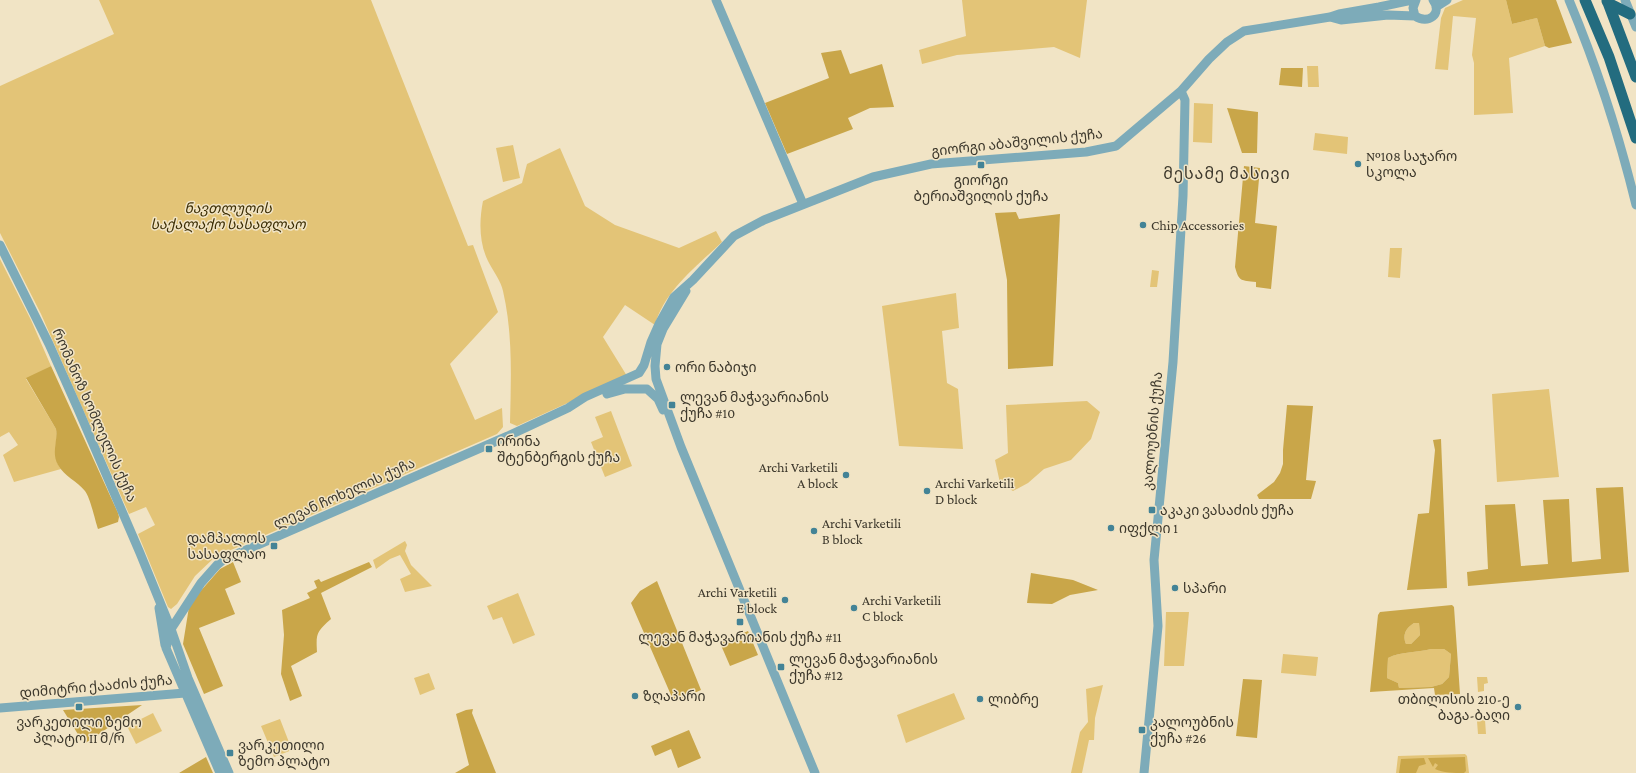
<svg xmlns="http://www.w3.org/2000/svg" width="1636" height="773" font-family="'Crimson Pro','Noto Sans Georgian',serif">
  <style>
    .green { fill: #e3c477 }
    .forest { fill: #c9a649; fill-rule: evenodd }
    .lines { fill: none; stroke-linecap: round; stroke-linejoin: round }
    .tertiary { stroke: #7dabb9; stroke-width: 9 }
    .trunk { stroke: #236c7f; stroke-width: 11 }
    .poi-dot { fill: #438396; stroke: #f1e4c5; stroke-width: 1.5 }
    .labels { text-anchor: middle; stroke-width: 3; stroke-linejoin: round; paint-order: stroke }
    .street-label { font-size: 14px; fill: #3d382c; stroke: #f1e4c5 }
    .poi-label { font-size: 14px; fill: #3d382c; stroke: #f1e4c5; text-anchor: start }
    .park-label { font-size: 14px; font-style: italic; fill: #3c2e04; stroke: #f1e4c5 }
    .quarter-label { font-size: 16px; letter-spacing: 1px; fill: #3d382c; stroke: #f1e4c5 }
  </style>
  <rect width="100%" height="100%" fill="#f1e4c5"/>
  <!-- green -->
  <path class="green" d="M 99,0 L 371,0 L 468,246 L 473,245 L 498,312 L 450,364 L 475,420 L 502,408 L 503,427 L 497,434 L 215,557 L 195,576 L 177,604 L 171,609 L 168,607 L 138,534 L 155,525 L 146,507 L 129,514 L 41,314 L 0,233 L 0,86 L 114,34 Z
    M 962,0 L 1087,0 L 1080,58 L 1054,47 L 957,55 L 922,64 L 919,50 L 966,36 Z
    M 1463,0 L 1506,0 L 1512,24 L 1537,18 L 1545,46 L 1509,58 L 1513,113 L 1474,115 L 1474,63 L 1472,55 L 1476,18 L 1453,16 L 1448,70 L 1435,69 L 1441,18 L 1445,8 Z
    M 1307,66 L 1318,66 L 1319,87 L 1308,87 Z
    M 1194,103 L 1213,104 L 1212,143 L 1193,142 Z
    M 1315,133 L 1348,137 L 1347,154 L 1313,150 Z
    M 513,145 L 520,178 L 503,182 L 496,148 Z
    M 560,148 L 585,206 L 615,225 L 679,248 L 716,231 L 722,242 C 697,266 664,291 655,325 L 625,305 L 603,337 L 627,376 L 517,426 L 510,423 C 511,379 513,334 503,291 C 501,281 493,271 488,261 C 479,243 479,221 483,201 L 522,183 L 527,164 Z
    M 1390,248 L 1402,248 L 1400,278 L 1388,277 Z
    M 0,259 L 31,320 L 51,366 L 26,379 L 56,429 C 58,443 51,456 61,469 L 14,482 L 3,455 L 18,445 L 9,432 L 0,437 Z
    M 1152,270 L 1159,271 L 1157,287 L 1150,287 Z
    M 956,293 L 959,328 L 942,331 L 947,383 L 958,389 L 963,449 L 899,446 L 882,306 Z
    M 1549,389 L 1559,477 L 1497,482 L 1492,394 Z
    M 1087,401 L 1100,412 L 1091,439 L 1071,460 L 1044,469 L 1028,483 L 1013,491 L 1000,483 L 995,460 L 1008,453 L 1006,405 Z
    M 611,411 L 632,466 L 605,477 L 591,442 L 603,437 L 595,417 Z
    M 405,541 L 407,545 L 405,551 L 411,565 L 432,586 L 405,592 L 400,579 L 411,574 L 400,555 L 390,559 L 376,569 L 373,560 Z
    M 518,593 L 535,635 L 513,644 L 502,617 L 493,620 L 487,606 Z
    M 1166,612 L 1189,612 L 1184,666 L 1164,666 Z
    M 1414,623 L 1419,623 L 1420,635 L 1411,644 L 1406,644 C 1402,635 1406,628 1414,623 Z
    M 1431,649 L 1444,649 L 1451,654 L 1449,677 L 1442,684 L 1431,687 L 1399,688 L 1398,683 L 1387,678 L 1388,658 C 1401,651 1417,653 1431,649 Z
    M 1283,654 L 1318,657 L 1316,676 L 1281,673 Z
    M 429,673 L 435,689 L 420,695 L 414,678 Z
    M 1477,677 L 1487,677 L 1488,683 L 1484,684 L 1484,691 L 1478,692 Z
    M 1103,685 L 1095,718 L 1094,740 L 1089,740 L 1082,773 L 1071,773 L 1080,732 L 1088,722 L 1086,689 Z
    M 954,693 L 965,719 L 906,743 L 897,715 Z
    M 153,713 L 162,731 L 136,744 L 127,726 Z
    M 280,719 L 292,750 L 274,757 L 261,726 Z
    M 1485,720 L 1486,734 L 1478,734 L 1477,721 Z
    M 1465,754 L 1467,756 L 1469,773 L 1396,773 L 1398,756 Z"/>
  <!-- forest -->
  <path class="forest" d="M 1506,0 L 1556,0 L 1572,43 L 1549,48 L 1545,46 L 1537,18 L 1512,24 Z
    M 841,50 L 850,74 L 882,64 L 894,107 L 870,108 L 848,118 L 853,129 L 787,154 L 765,103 L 829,78 L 821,53 Z
    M 1281,68 L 1303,68 L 1302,87 L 1279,85 Z
    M 1227,108 L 1258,112 L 1257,153 L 1242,153 Z
    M 1244,166 L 1260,168 L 1255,223 L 1277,226 L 1271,289 L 1256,287 L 1256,282 C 1241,280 1239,282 1235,267 Z
    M 1016,212 L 1019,219 L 1060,214 L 1053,366 L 1008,369 L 1007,280 L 995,213 Z
    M 51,366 L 118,513 L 119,517 L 118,522 L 98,529 C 95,520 90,497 85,491 C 77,481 64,476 58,465 C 51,453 58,441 56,429 L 26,378 Z
    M 1287,405 L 1313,406 L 1306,480 L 1316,481 L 1311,499 L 1259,499 L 1257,495 L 1274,482 L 1280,473 L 1283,464 L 1283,450 Z
    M 1441,439 L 1447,588 L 1407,590 L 1418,514 L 1429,513 L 1435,450 L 1433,440 Z
    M 1623,487 L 1629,572 L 1468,586 L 1467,572 L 1488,569 L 1485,505 L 1515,504 L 1521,566 L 1548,564 L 1543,500 L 1569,499 L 1572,562 L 1601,559 L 1596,488 Z
    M 233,562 L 241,582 L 225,589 L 235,614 L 199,628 L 223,686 L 204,694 L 183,644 L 189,607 L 198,594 L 220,569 Z
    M 369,562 L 372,567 L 321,593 L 331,619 C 316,632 316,634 317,652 L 291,666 L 302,696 L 290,701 L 281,674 L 284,635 L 282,610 L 310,598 L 307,593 L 317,588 L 314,581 L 319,579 L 321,582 Z
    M 1031,573 L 1073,580 L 1098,590 L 1070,595 L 1052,604 L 1027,603 Z
    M 657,581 L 701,690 L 674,702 L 631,603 L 640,591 Z
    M 1452,605 L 1454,607 L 1460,694 L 1435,695 L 1434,688 L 1370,692 L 1378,615 L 1380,612 ZM 1414,623 L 1419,623 L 1420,635 L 1411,644 L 1406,644 C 1402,635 1406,628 1414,623 ZM 1431,649 L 1444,649 L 1451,654 L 1449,677 L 1442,684 L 1431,687 L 1399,688 L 1398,683 L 1387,678 L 1388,658 C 1401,651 1417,653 1431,649 Z
    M 748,631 L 758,655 L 730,666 L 720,643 Z
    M 1243,679 L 1262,680 L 1257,738 L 1236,736 Z
    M 142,705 L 84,744 L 63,710 Z
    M 473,709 L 472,713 L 496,773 L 455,773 L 469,765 L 456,714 L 466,710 Z
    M 689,730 L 701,758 L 678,768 L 671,749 L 655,756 L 651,746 Z
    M 206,757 L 213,773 L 179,773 Z
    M 1465,757 L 1466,771 L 1464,773 C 1454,773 1443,773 1435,769 L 1438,765 L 1435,763 L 1433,767 L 1428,758 Z
    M 1424,758 L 1426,764 L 1419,766 L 1416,773 L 1399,773 L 1401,759 Z"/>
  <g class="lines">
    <!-- tertiary -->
    <path class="tertiary" d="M 716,0 L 803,204
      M 1416,0 L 1413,8 L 1415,16 C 1428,25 1443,14 1433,0
      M 1569,0 C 1597,67 1619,135 1636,205
      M 1625,0 L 1636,27
      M 1436,7 L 1447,0
      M 1330,17 L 1341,20 L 1388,15 L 1415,16
      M 0,245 L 49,344 L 78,409 L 140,553 L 171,629 L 188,678 L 229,773
      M 686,291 L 663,329 L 657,344 L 655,366 L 656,379 L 681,447 L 815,773
      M 607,394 L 625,389 L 647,389 L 658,399 L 663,410
      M 159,608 L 165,645
      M 0,708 L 185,693 L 190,692
      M 220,773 L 166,648 L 171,629 L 201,583 L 217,565 L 223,560 L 508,436 L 568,408 L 585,397 L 639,373 L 644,365 L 651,342 L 659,324 L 674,297 L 693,280 L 734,236 L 764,220 L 873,177 L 931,164 L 1086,152 L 1116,146 L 1181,91 L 1209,59 L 1227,42 L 1244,31 L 1330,17 L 1339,14 L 1379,7 L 1412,0
      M 1144,773 L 1158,626 L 1154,560 L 1173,362 L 1183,196 L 1185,100 L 1181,91"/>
    <!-- trunk -->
    <path class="trunk" d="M 1585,0 L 1609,57 L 1636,138
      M 1607,0 L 1636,77
      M 1607,1 L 1608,3 L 1630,14"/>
  </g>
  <!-- markers -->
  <g class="poi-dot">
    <circle cx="1358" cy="164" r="4"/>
    <rect x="977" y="161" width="8" height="8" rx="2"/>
    <circle cx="1143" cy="225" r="4"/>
    <circle cx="667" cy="367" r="4"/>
    <rect x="668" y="401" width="8" height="8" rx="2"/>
    <rect x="485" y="445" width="8" height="8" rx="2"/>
    <circle cx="846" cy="475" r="4"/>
    <circle cx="927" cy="491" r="4"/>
    <rect x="1148" y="506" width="8" height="8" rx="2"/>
    <circle cx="1111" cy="528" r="4"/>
    <circle cx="814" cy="531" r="4"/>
    <rect x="270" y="542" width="8" height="8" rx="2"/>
    <circle cx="1175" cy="588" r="4"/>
    <circle cx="785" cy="600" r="4"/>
    <circle cx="854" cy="608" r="4"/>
    <rect x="736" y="618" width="8" height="8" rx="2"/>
    <rect x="777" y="663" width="8" height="8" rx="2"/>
    <circle cx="635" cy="696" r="4"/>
    <circle cx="980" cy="699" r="4"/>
    <rect x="75" y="703" width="8" height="8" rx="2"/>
    <circle cx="1518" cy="707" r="4"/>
    <rect x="1138" y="726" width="8" height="8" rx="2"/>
    <rect x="226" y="749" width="8" height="8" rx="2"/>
  </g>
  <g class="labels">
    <!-- street labels -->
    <g class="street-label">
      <text transform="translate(1017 142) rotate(-6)" y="5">გიორგი აბაშვილის ქუჩა</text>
      <text transform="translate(95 415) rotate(66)" y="5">რომანოზ ხომლელის ქუჩა</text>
      <text transform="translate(1152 431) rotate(-85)" y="5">კალოუბნის ქუჩა</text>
      <text transform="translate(344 493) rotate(-24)" y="5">ლევან ჩოხელის ქუჩა</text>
      <text transform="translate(96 686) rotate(-5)" y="5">დიმიტრი ქააძის ქუჩა</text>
    </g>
    <!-- poi labels -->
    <g class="poi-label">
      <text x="1366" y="161">№108 საჯარო<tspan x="1366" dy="16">სკოლა</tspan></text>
      <text x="981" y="185" text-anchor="middle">გიორგი<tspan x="981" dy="16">ბერიაშვილის ქუჩა</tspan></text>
      <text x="1151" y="230">Chip Accessories</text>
      <text x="675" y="372">ორი ნაბიჯი</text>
      <text x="680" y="402">ლევან მაჭავარიანის<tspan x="680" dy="16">ქუჩა #10</tspan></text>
      <text x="497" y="446">ირინა<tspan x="497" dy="16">შტენბერგის ქუჩა</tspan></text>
      <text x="838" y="472" text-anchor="end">Archi Varketili<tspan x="838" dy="16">A block</tspan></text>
      <text x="935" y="488">Archi Varketili<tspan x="935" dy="16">D block</tspan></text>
      <text x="1160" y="515">აკაკი ვასაძის ქუჩა</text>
      <text x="822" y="528">Archi Varketili<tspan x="822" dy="16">B block</tspan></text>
      <text x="1119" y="533">იფქლი 1</text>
      <text x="266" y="543" text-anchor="end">დამპალოს<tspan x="266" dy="16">სასაფლაო</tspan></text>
      <text x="1183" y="593">სპარი</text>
      <text x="777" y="597" text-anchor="end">Archi Varketili<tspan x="777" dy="16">E block</tspan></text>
      <text x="862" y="605">Archi Varketili<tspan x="862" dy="16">C block</tspan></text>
      <text x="740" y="642" text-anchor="middle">ლევან მაჭავარიანის ქუჩა #11</text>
      <text x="789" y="664">ლევან მაჭავარიანის<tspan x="789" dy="16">ქუჩა #12</tspan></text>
      <text x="643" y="701">ზღაპარი</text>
      <text x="988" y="704">ლიბრე</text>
      <text x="1510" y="704" text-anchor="end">თბილისის 210-ე<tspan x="1510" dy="16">ბაგა-ბაღი</tspan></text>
      <text x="79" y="727" text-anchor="middle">ვარკეთილი ზემო<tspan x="79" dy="16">პლატო II მ/რ</tspan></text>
      <text x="1150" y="727">კალოუბნის<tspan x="1150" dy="16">ქუჩა #26</tspan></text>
      <text x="238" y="750">ვარკეთილი<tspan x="238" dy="16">ზემო პლატო</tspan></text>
    </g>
    <!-- park labels -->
    <g class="park-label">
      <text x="228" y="213">ნავთლუღის<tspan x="228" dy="16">საქალაქო სასაფლაო</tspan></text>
    </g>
    <!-- quarter labels -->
    <g class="quarter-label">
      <text x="1227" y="179">მესამე მასივი</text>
    </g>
  </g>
</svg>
